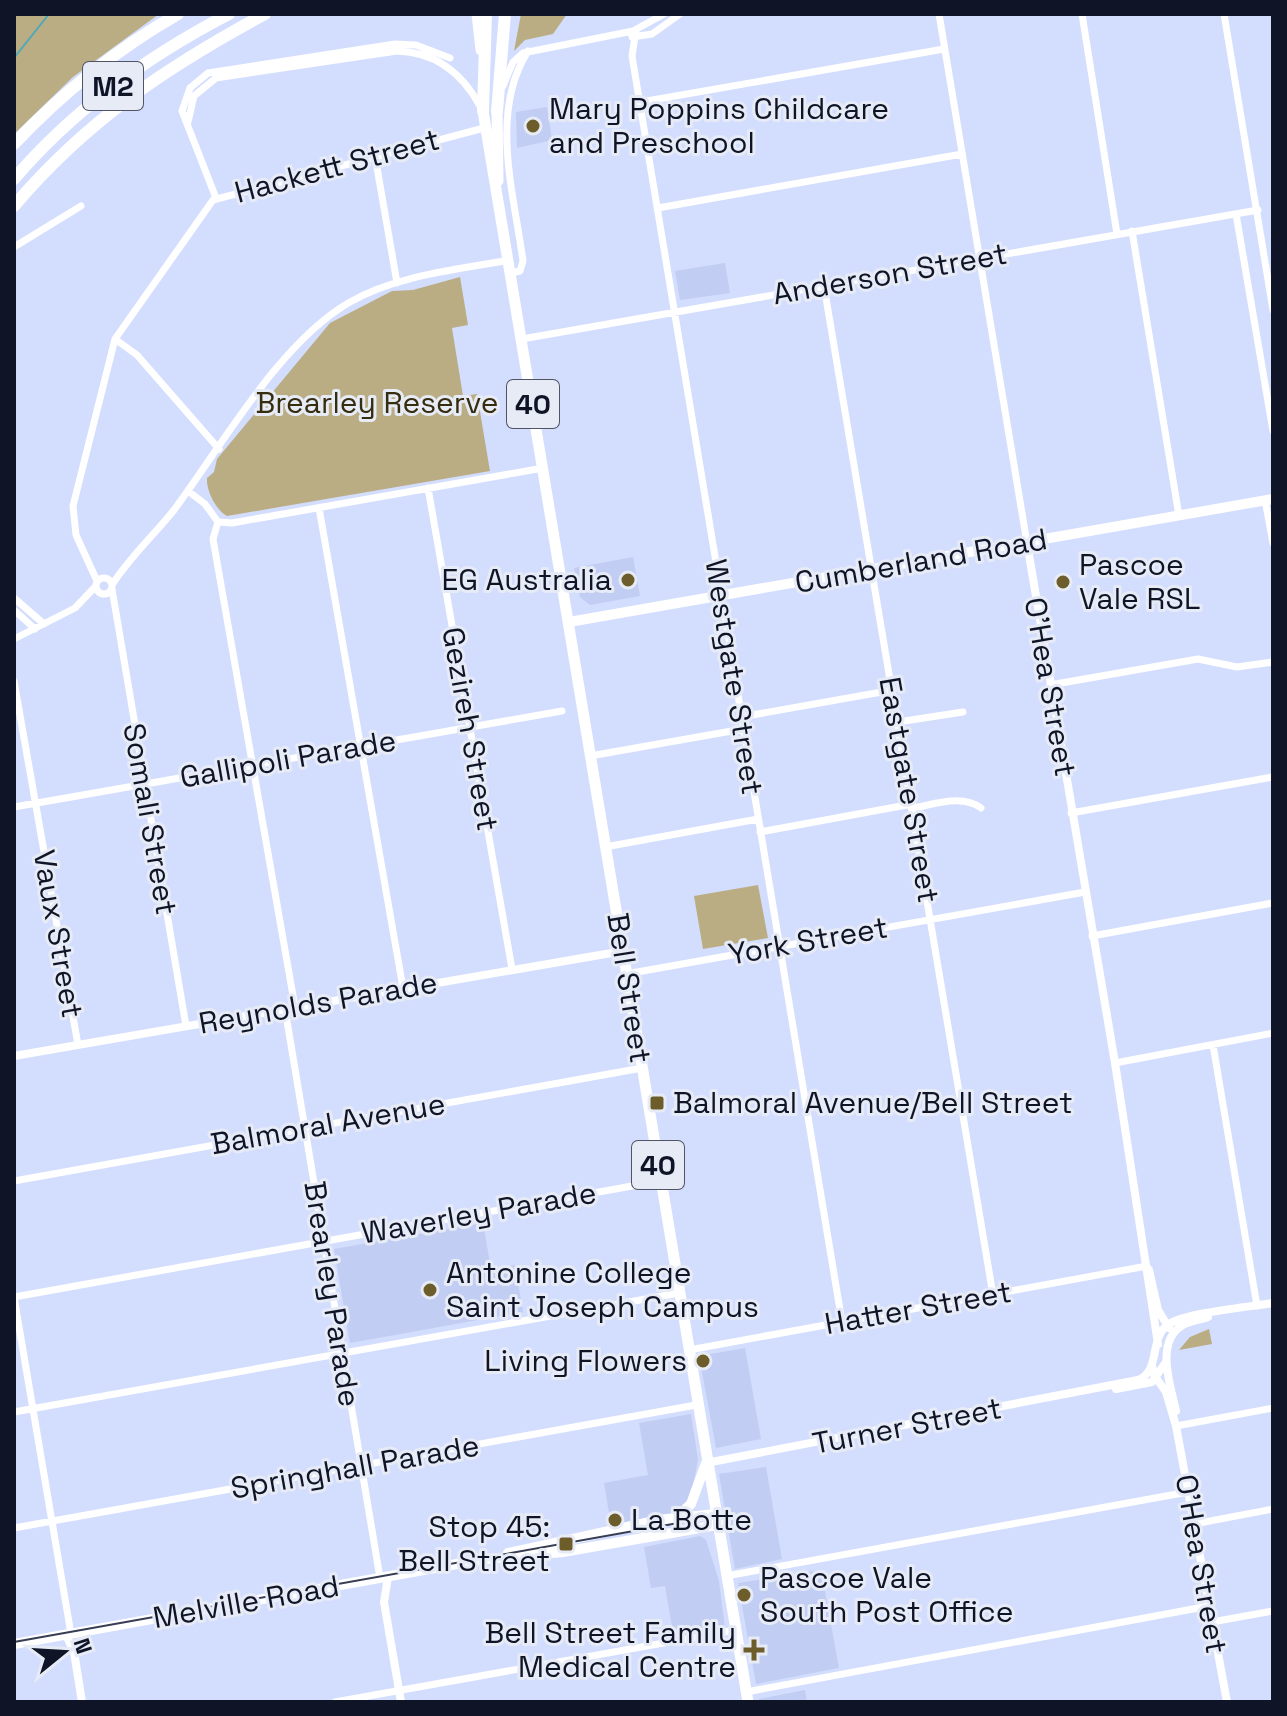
<svg xmlns="http://www.w3.org/2000/svg" width="1287" height="1716" font-family="'Space Grotesk',sans-serif">
  <style>
    .built { fill: #c1cdf2 }
    .green { fill: #baad83 }
    .lines { fill: none; stroke-linecap: round; stroke-linejoin: round }
    .stream { stroke: #4da8ba; stroke-width: 2 }
    .minor { stroke: #fff; stroke-width: 7 }
    .tertiary { stroke: #fff; stroke-width: 8 }
    .secondary { stroke: #fff; stroke-width: 10 }
    .primary { stroke: #fff; stroke-width: 11 }
    .trunk { stroke: #fff; stroke-width: 11 }
    .motorway { stroke: #fff; stroke-width: 12 }
    .tram { stroke: #373d53; stroke-width: 2 }
    .poi-dot { fill: #6d5d2a; stroke: #e7ebf6; stroke-width: 3 }
    .labels { text-anchor: middle; stroke-width: 6; stroke-linejoin: round; paint-order: stroke }
    .shield { fill: #e7ebf6; stroke: #505465; stroke-width: 2 }
    .shield-label { font-size: 28px; font-weight: bold; fill: #0f1427 }
    .poi-label { font-size: 30px; fill: #0f1427; stroke: #e7ebf6; text-anchor: start }
    .street-label { font-size: 30px; fill: #0f1427; stroke: #e7ebf6 }
    .park-label { font-size: 30px; fill: #362c0e; stroke: #e7ebf6 }
  </style>
  <rect width="100%" height="100%" fill="#d3ddfe"/>
  <!-- built -->
  <path class="built" d="M 547,107 L 552,140 L 517,148 L 516,112 Z
    M 725,263 L 730,293 L 680,300 L 675,271 Z
    M 633,557 L 640,596 L 590,605 L 580,597 L 574,568 Z
    M 483,1223 L 491,1269 L 515,1265 L 523,1312 L 350,1343 L 334,1249 Z
    M 745,1348 L 761,1439 L 716,1448 L 699,1356 Z
    M 691,1414 L 698,1460 L 690,1500 L 675,1512 L 611,1525 L 604,1483 L 648,1475 L 639,1423 Z
    M 766,1467 L 782,1559 L 735,1569 L 719,1474 Z
    M 700,1536 L 706,1540 L 719,1581 L 726,1636 L 675,1644 L 665,1586 L 651,1588 L 644,1547 Z
    M 821,1570 L 839,1668 L 756,1684 L 738,1583 Z
    M 805,1690 L 807,1702 L 760,1702 L 759,1699 Z"/>
  <!-- green -->
  <path class="green" d="M 14,14 L 159,14 L 73,77 L 14,134 Z
    M 521,14 L 567,14 L 553,34 L 525,40 L 514,51 Z
    M 460,277 L 468,325 L 452,328 L 463,396 L 477,394 L 490,471 L 227,516 C 216,510 206,491 207,478 L 214,472 L 217,459 L 330,323 L 392,291 L 413,290 Z
    M 758,885 L 768,938 L 703,949 L 694,896 Z
    M 1209,1329 L 1212,1344 L 1179,1350 L 1190,1337 Z"/>
  <g class="lines">
    <!-- stream -->
    <path class="stream" d="M 14,58 L 49,14"/>
    <!-- minor -->
    <path class="minor" d="M 939,14 L 1027,543
      M 1082,14 L 1117,234
      M 1224,14 L 1273,310
      M 636,30 L 632,56 L 842,1322
      M 632,37 L 652,34 L 680,14
      M 503,86 L 513,62 L 523,53 L 633,31 L 664,14
      M 641,102 L 944,49
      M 188,122 L 194,96 L 216,78 L 397,51 C 435,52 462,73 480,106
      M 375,156 L 397,283
      M 216,198 L 182,111 L 190,88 L 208,73 L 395,44 L 416,45 L 450,58
      M 658,208 L 962,154
      M 1236,214 L 1273,431
      M 1132,231 L 1179,516
      M 14,247 L 81,206
      M 511,273 L 520,271 L 523,261 C 514,194 489,112 528,51
      M 824,286 L 993,1295
      M 115,339 L 137,355 L 219,449
      M 522,339 L 1258,210
      M 428,488 L 512,969
      M 188,491 L 205,504 L 218,522 L 213,539 L 295,1007
      M 1265,500 L 1273,543
      M 319,508 L 403,988
      M 218,522 L 232,523 L 543,468
      M96 586a8 8 0 1 1 16 0a8 8 0 1 1-16 0Z
      M 97,581 L 76,535 L 73,506 L 115,339 L 213,200 L 484,128
      M 112,585 C 129,558 154,535 174,510 C 223,444 280,342 350,302 C 397,275 457,270 509,260
      M 112,589 L 186,1026
      M 14,598 L 44,624
      M 14,610 L 35,629
      M 14,639 L 75,608 L 95,587
      M 14,681 L 78,1045
      M 1050,685 L 1198,659 L 1237,667 L 1273,662
      M 741,717 L 893,690
      M 898,722 L 963,712
      M 590,756 L 743,729
      M 14,807 L 562,711
      M 913,808 C 936,804 962,794 981,808
      M 1071,813 L 1273,777
      M 760,832 L 912,804
      M 605,847 L 758,819
      M 1092,936 L 1273,903
      M 626,974 L 1085,892
      M 285,1009 L 380,1578
      M 1213,1045 L 1257,1306
      M 1115,1063 L 1273,1033
      M 14,1181 L 642,1068
      M 14,1297 L 660,1181
      M 14,1297 L 71,1634
      M 689,1350 L 1147,1266
      M 14,1412 L 679,1293
      M 1176,1426 L 1273,1408
      M 1194,1524 L 1273,1509
      M 14,1528 L 696,1405
      M 726,1576 L 1188,1492
      M 1212,1622 L 1273,1611
      M 746,1692 L 1209,1606
      M 335,1702 L 736,1630"/>
    <!-- tertiary -->
    <path class="tertiary" d="M 1027,543 L 1115,1063 L 1158,1344
      M 14,1056 L 623,951
      M 1149,1270 L 1158,1310 L 1169,1328
      M 1152,1365 L 1154,1375 L 1166,1392 L 1176,1426 L 1227,1702
      M 1116,1389 L 1152,1382 L 1166,1362
      M 1176,1411 C 1171,1387 1154,1341 1183,1325 C 1190,1321 1200,1320 1208,1317
      M 706,1463 L 1138,1380 C 1160,1371 1150,1342 1165,1327 C 1178,1313 1251,1307 1273,1303
      M 388,1577 L 384,1602 L 401,1702
      M 66,1635 L 74,1652 L 82,1702"/>
    <!-- secondary -->
    <path class="secondary" d="M 569,622 L 1273,499
      M 679,1515 L 691,1504 L 706,1463
      M 508,1553 L 659,1520 L 715,1514
      M 14,1644 L 479,1560 L 563,1552 L 717,1525"/>
    <!-- primary -->
    <path class="primary" d="M 477,14 L 481,50"/>
    <!-- trunk -->
    <path class="trunk" d="M 483,111 L 748,1702
      M 497,111 L 498,181"/>
    <!-- motorway -->
    <path class="motorway" d="M 483,111 L 486,14
      M 497,111 L 505,14
      M 14,144 C 62,93 117,49 178,14
      M 14,179 C 73,110 148,56 229,14
      M 14,206 C 87,120 167,67 265,14"/>
    <!-- tram -->
    <path class="tram" d="M 14,1642 L 695,1520"/>
  </g>
  <!-- markers -->
  <g class="poi-dot">
    <circle cx="533" cy="126" r="8"/>
    <circle cx="628" cy="580" r="8"/>
    <circle cx="1063" cy="582" r="8"/>
    <rect x="649" y="1095" width="16" height="16" rx="4"/>
    <circle cx="430" cy="1290" r="8"/>
    <circle cx="703" cy="1361" r="8"/>
    <circle cx="615" cy="1520" r="8"/>
    <rect x="558" y="1536" width="16" height="16" rx="4"/>
    <circle cx="744" cy="1595" r="8"/>
    <path d="M750 1638h8v8h8v8h-8v8h-8v-8h-8v-8h8z"/>
  </g>
  <g class="labels">
    <!-- shield labels -->
    <g class="shield">
      <rect x="83" y="62" width="60" height="48" rx="6"/>
      <rect x="507" y="380" width="52" height="48" rx="6"/>
      <rect x="632" y="1141" width="52" height="48" rx="6"/>
    </g>
    <g class="shield-label">
      <text x="113" y="96">M2</text>
      <text x="533" y="414">40</text>
      <text x="658" y="1175">40</text>
    </g>
    <!-- poi labels -->
    <g class="poi-label">
      <text x="549" y="119">Mary Poppins Childcare<tspan x="549" dy="34">and Preschool</tspan></text>
      <text x="1079" y="575">Pascoe<tspan x="1079" dy="34">Vale RSL</tspan></text>
      <text x="612" y="590" text-anchor="end">EG Australia</text>
      <text x="673" y="1113">Balmoral Avenue/Bell Street</text>
      <text x="446" y="1283">Antonine College<tspan x="446" dy="34">Saint Joseph Campus</tspan></text>
      <text x="687" y="1371" text-anchor="end">Living Flowers</text>
      <text x="631" y="1530">La Botte</text>
      <text x="550" y="1537" text-anchor="end">Stop 45:<tspan x="550" dy="34">Bell Street</tspan></text>
      <text x="760" y="1588">Pascoe Vale<tspan x="760" dy="34">South Post Office</tspan></text>
      <text x="736" y="1643" text-anchor="end">Bell Street Family<tspan x="736" dy="34">Medical Centre</tspan></text>
    </g>
    <!-- street labels -->
    <g class="street-label">
      <text transform="translate(337 166) rotate(-15)" y="10">Hackett Street</text>
      <text transform="translate(890 274) rotate(-10)" y="10">Anderson Street</text>
      <text transform="translate(921 561) rotate(-10)" y="10">Cumberland Road</text>
      <text transform="translate(734 677) rotate(81)" y="10">Westgate Street</text>
      <text transform="translate(1050 687) rotate(80)" y="10">O'Hea Street</text>
      <text transform="translate(470 729) rotate(80)" y="10">Gezireh Street</text>
      <text transform="translate(288 759) rotate(-10)" y="10">Gallipoli Parade</text>
      <text transform="translate(909 790) rotate(80)" y="10">Eastgate Street</text>
      <text transform="translate(150 819) rotate(80)" y="10">Somali Street</text>
      <text transform="translate(58 934) rotate(80)" y="10">Vaux Street</text>
      <text transform="translate(808 941) rotate(-10)" y="10">York Street</text>
      <text transform="translate(629 988) rotate(81)" y="10">Bell Street</text>
      <text transform="translate(318 1003) rotate(-10)" y="10">Reynolds Parade</text>
      <text transform="translate(328 1124) rotate(-10)" y="10">Balmoral Avenue</text>
      <text transform="translate(479 1213) rotate(-10)" y="10">Waverley Parade</text>
      <text transform="translate(332 1294) rotate(81)" y="10">Brearley Parade</text>
      <text transform="translate(918 1308) rotate(-10)" y="10">Hatter Street</text>
      <text transform="translate(907 1426) rotate(-11)" y="10">Turner Street</text>
      <text transform="translate(355 1467) rotate(-10)" y="10">Springhall Parade</text>
      <text transform="translate(1201 1564) rotate(80)" y="10">O'Hea Street</text>
      <text transform="translate(246 1602) rotate(-10)" y="10">Melville Road</text>
    </g>
    <!-- park labels -->
    <g class="park-label">
      <text x="377" y="413">Brearley Reserve</text>
    </g>
  </g>
  <!-- border -->
  <rect width="1287" height="1716" fill="none" stroke="#0f1427" stroke-width="32"/>
  <!-- north arrow -->
  <g transform="translate(64 1652) rotate(72)" stroke="#e7ebf6" stroke-width="6" paint-order="stroke">
  <path d="M0-6L14 30L0 20L-14 30Z" fill="#0f1427"/>
  <text y="-12" font-size="22" font-weight="bold" text-anchor="middle" fill="#0f1427">N</text>
  </g>
</svg>
